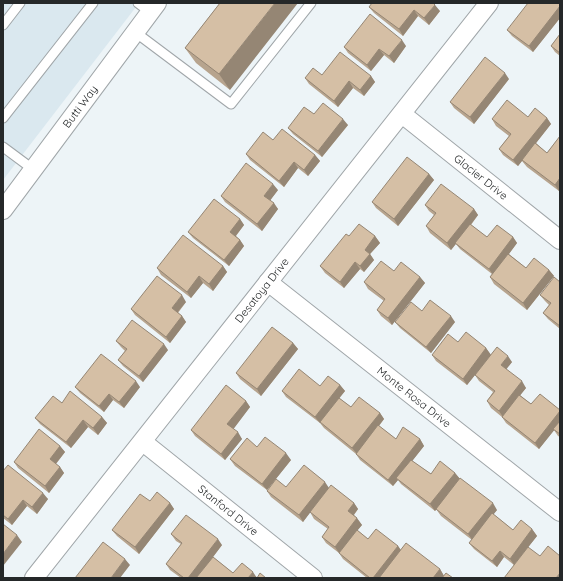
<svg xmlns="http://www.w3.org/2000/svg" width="563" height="581" font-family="Quicksand,sans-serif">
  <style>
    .built { fill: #dae8ef }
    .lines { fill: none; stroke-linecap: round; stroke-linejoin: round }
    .service-casing { stroke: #a0a6a9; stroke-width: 11 }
    .minor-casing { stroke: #a0a6a9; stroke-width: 20 }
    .service { stroke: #fff; stroke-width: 9 }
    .minor { stroke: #fff; stroke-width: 18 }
    .wall { fill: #b7a48e }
    .shaded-wall { fill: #958674 }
    .building { fill: #d5bfa5; stroke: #958674 }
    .labels { text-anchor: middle; stroke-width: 3; stroke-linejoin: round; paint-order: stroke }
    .street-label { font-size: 11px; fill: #252829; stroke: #edf4f7 }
  </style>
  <rect width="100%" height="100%" fill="#edf4f7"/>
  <!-- built -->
  <path class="built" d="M 3,3 L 139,3 L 3,180 Z"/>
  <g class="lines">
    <!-- service casing -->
    <g class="service-casing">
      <path id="service" d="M 138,3 L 150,12
        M 3,25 L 20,3
        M 135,32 L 231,104 L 311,3
        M 3,118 L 93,3
        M 3,147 L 34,170"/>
    </g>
    <!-- minor casing -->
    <g class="minor-casing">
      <g id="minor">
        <path id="s1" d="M 402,114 L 560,240"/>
        <path id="s2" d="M 3,210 L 157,3"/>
        <path id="s3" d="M 268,282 L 560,512"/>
        <path id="s4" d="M 143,442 L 313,578"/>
        <path id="s5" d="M 34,578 L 489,3"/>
      </g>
    </g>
    <!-- service -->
    <use href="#service" class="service"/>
    <!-- minor -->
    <use href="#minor" class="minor"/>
  </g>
  <!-- wall -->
  <path class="wall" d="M 220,3 L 230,90 L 196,63 L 185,48 Z
    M 560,3 L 560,18 L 533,52 L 512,36 L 507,30 Z
    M 369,7 L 440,11 L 429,25 L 418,16 L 403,36 L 374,13 Z
    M 560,34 L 560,56 L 555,52 L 551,46 Z
    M 406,46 L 394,63 L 384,55 L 371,71 L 348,53 L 344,47 Z
    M 322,75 L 371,76 L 375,82 L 364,96 L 353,88 L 338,107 L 309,84 L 305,78 Z
    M 509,79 L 474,124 L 454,108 L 450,102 Z
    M 314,114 L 348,125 L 322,157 L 293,134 L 288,128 Z
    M 528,117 L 547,118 L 551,124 L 536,143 L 547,153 L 560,136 L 560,190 L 559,191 L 527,167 L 522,161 L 518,166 L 503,155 L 499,149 L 509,136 L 496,126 L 492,119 Z
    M 273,140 L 315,155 L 320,161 L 308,176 L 298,168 L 284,187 L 250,160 L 246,154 Z
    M 429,174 L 434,180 L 398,226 L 376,208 L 372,202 Z
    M 278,190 L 270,200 L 278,209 L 262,231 L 225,202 L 221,196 Z
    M 425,205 L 474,209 L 478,215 L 471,225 L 487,237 L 513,237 L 517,243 L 509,254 L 526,268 L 549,270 L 554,276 L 527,310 L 494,284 L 490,277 L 492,274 L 460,249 L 456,244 L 451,250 L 430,233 L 426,226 L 434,215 L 429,211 Z
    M 240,219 L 244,225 L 236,236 L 240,240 L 244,246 L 229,266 L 193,238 L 188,232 Z
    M 349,236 L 375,236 L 380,243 L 370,254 L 374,260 L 364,272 L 360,269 L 344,288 L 325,273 L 320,266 Z
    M 223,266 L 227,272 L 213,291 L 203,283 L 191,298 L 161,275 L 157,268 Z
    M 394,271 L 420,277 L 425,283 L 392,325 L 381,316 L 377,310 L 384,301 L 368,289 L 364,282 Z
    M 560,282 L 560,329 L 548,319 L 543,313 L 549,305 L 545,301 L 540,295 Z
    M 186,302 L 178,313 L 182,316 L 186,322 L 170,343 L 135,315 L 131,309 Z
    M 422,311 L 455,322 L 431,353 L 400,328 L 395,322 Z
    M 116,341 L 168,350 L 143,382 L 123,366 L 118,360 L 125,351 L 121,347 Z
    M 458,342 L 486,348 L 491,355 L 512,362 L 506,369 L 526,388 L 520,395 L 531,404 L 560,410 L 560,437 L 558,436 L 554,430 L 539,449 L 506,423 L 502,417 L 491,408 L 487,401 L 493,392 L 479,381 L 475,375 L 467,385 L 436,361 L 432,355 Z
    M 293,343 L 298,349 L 261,396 L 240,379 L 236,373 Z
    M 340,385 L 345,391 L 339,398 L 351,407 L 380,413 L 384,419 L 379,426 L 396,439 L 420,439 L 424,446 L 412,461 L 431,474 L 455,473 L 460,479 L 435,511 L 401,484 L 398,480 L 393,486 L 360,460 L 356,454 L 324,428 L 320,423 L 286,397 L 282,391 L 320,386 Z
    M 75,387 L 140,387 L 124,408 L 113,400 L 104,412 L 80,393 Z
    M 246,401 L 250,407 L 233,429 L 242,439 L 225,460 L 195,436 L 191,430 Z
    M 62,403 L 102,417 L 107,423 L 98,435 L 88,427 L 71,448 L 40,424 L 35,418 Z
    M 60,446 L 65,452 L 56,464 L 60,467 L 64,473 L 49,493 L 18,468 L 14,462 Z
    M 257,447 L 291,460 L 267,490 L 235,466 L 230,459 Z
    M 3,471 L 48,499 L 37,514 L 27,506 L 12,525 L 3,518 Z
    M 286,487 L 329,488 L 354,503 L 358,509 L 354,515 L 362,525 L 357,530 L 368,539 L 398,546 L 401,550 L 440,569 L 444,576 L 442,578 L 367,578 L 343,559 L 339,553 L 326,543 L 322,537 L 328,529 L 314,519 L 310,512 L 303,522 L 271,497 L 267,491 Z
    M 150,501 L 170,503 L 174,509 L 139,554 L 117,536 L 112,530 Z
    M 436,509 L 497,510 L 493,514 L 513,530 L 532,529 L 537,536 L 514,565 L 504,557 L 497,567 L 474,549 L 469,543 L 472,540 L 441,516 Z
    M 171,534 L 222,545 L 213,557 L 233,573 L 257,577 L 266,578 L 181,578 L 170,570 L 166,564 L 181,544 L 176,541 Z"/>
  <!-- shaded-wall -->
  <path class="shaded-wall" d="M 275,3 L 298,3 L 230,90 L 219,74 Z
    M 435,5 L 440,11 L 429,25 L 424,18 Z
    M 560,6 L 560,18 L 533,52 L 529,46 Z
    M 414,10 L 418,16 L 403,36 L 399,29 Z
    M 402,40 L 406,46 L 394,63 L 389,56 Z
    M 379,49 L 384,55 L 371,71 L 367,65 Z
    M 505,73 L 509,79 L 474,124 L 470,117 Z
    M 371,76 L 375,82 L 364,96 L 360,90 Z
    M 349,81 L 353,88 L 338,107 L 334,101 Z
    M 547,118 L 551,124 L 518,166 L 513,160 Z
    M 343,119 L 348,125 L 322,157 L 318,151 Z
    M 315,155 L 320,161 L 308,176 L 304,170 Z
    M 294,162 L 298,168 L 284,187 L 279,181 Z
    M 429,174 L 434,180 L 398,226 L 394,219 Z
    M 560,178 L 560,190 L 559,191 L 555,185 Z
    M 273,184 L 278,190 L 269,202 L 264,196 Z
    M 274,203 L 278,209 L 262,231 L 257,224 Z
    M 474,209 L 478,215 L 451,250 L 447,243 Z
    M 240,219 L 244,225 L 234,238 L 230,232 Z
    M 375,236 L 380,243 L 370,254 L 374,260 L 364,272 L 360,266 L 365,250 Z
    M 513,237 L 517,243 L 493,275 L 489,269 Z
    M 240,240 L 244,246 L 229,266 L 224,260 Z
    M 355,262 L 360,269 L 344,288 L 340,282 Z
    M 223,266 L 227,272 L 213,291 L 209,284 Z
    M 549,270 L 554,276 L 527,310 L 523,303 Z
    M 199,276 L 203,283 L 191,298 L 187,292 Z
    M 420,277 L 425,283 L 392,325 L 388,318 Z
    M 182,295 L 186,302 L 176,314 L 172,308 Z
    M 182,316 L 186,322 L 170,343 L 166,337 Z
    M 451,316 L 455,322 L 431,353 L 426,347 Z
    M 293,343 L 298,349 L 261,396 L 257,389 Z
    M 164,344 L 168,350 L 143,382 L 139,376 Z
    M 486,348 L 491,355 L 467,385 L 463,379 Z
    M 508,356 L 512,362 L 505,371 L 501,365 Z
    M 136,381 L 140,387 L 124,408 L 119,402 Z
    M 522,381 L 526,388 L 503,417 L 499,411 Z
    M 340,385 L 345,391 L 320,423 L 315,417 Z
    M 109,394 L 113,400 L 104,412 L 99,406 Z
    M 246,401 L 250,407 L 232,431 L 227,424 Z
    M 560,411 L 560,423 L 539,449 L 535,443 Z
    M 380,413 L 384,419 L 357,454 L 352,448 Z
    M 102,417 L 107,423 L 98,435 L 93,428 Z
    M 83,420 L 88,427 L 71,448 L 66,442 Z
    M 238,432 L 242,439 L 225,460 L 221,454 Z
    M 420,439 L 424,446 L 398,479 L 396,478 L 398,480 L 393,486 L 388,480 Z
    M 60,446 L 65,452 L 54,466 L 50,459 Z
    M 286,453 L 291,460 L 267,490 L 262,484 Z
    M 60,467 L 64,473 L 49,493 L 45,486 Z
    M 455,473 L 460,479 L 435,511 L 430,504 Z
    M 325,482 L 329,488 L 303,522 L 299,515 Z
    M 43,493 L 48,499 L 37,514 L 32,507 Z
    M 23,500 L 27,506 L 12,525 L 8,519 Z
    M 170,503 L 174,509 L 139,554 L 135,547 Z
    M 354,503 L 358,509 L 352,517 L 348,511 Z
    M 493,503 L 497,510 L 473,541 L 468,534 Z
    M 357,518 L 362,525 L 339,553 L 335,547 Z
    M 532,529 L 537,536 L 514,565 L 510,559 Z
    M 17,535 L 22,542 L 3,566 L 3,554 Z
    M 218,539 L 222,545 L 197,578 L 188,578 Z
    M 398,546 L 402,552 L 382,578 L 373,578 Z
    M 500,551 L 504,557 L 497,567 L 492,561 Z
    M 125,559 L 130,565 L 120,578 L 111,578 Z
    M 440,569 L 444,576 L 442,578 L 433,578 Z
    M 253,572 L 257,578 L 248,578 Z
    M 560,573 L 560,578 L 556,578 Z"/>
  <!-- building -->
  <path class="building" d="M 220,3 L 275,3 L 219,74 L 185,48 Z
    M 372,3 L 433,3 L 435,5 L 424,18 L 414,10 L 399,29 L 369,7 Z
    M 528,3 L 560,3 L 560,6 L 529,46 L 507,30 Z
    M 370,14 L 402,40 L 389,56 L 379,49 L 367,65 L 344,47 Z
    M 560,34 L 560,53 L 551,46 Z
    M 340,52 L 371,76 L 360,90 L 349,81 L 334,101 L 305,78 L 313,68 L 322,75 Z
    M 485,57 L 505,73 L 470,117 L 450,102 Z
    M 507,100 L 528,117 L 535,108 L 547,118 L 513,160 L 499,149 L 511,134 L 492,119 Z
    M 323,103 L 343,119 L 318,151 L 288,128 L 304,107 L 314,114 Z
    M 282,129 L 315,155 L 304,170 L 294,162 L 279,181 L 246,154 L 263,132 L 273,140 Z
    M 560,136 L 560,178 L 555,185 L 522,160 L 535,143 L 547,153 Z
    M 407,157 L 429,174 L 394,219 L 372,202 Z
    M 246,163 L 273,184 L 264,196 L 274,203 L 257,224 L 221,196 Z
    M 441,184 L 474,209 L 447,243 L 426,226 L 436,213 L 425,205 Z
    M 214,199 L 240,219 L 230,232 L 240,240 L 224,260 L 188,232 Z
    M 359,224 L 375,236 L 365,250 L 370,254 L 360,266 L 355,262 L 340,282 L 320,266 L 346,234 L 349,236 Z
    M 470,224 L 487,237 L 497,225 L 513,237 L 489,269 L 455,243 Z
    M 183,235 L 223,266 L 209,284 L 199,276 L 187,292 L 157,268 Z
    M 508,254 L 526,268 L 534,258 L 549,270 L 523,303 L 490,277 Z
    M 381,261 L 394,271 L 401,262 L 420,277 L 388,318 L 377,310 L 385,299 L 364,282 Z
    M 157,276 L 182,295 L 172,308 L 182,316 L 166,337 L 131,309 Z
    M 554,277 L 560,282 L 560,326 L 543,313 L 551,303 L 540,295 Z
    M 430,300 L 451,316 L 426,347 L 395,322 L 411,302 L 422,311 Z
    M 132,320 L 164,344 L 139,376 L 118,360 L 127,349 L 116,341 Z
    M 272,327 L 293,343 L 257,389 L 236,373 Z
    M 466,332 L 486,348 L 463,379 L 432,355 L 448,334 L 458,342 Z
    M 497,347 L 508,356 L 501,365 L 522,381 L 499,411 L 487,401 L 495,391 L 475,375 Z
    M 101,354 L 136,381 L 119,402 L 109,394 L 99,406 L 75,387 Z
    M 299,369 L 320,386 L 328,376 L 340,385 L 315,417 L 282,391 Z
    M 226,385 L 246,401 L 227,424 L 238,432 L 221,454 L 191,430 Z
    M 70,391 L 102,417 L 93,428 L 83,420 L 66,442 L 35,418 L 53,396 L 62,403 Z
    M 540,394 L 560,410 L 560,411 L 535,443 L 502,417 L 519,395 L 531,404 Z
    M 359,397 L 380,413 L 352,448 L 320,422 L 339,398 L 351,407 Z
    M 560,421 L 560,434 L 553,429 Z
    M 378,425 L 396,439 L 403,427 L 420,439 L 388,480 L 356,454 Z
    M 39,429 L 60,446 L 50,459 L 60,467 L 45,486 L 14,462 Z
    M 265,437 L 286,453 L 262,484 L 230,459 L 247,438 L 257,447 Z
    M 411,460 L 431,474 L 440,461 L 455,473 L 430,504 L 396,478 Z
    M 8,465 L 43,493 L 32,507 L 23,500 L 8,519 L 3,515 L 3,471 Z
    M 304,465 L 325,482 L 299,515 L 267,491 L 276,479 L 286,487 Z
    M 460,478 L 493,503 L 468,534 L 436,509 Z
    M 331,485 L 354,503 L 348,511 L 357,518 L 335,547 L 322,537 L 329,527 L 310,512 Z
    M 157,492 L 170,503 L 135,547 L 112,530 L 140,494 L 150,501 Z
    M 492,513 L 513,530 L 521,520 L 532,529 L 510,559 L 500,551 L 492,561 L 469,543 Z
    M 186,515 L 218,539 L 188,578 L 184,578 L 166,564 L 182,543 L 171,534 Z
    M 3,524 L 17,535 L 3,554 Z
    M 376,529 L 398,546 L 373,578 L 370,578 L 339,553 L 357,530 L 368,539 Z
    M 103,542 L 125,559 L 111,578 L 75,578 Z
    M 406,543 L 440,569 L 433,578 L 379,578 Z
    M 548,546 L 560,556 L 560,573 L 556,578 L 504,578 L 528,547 L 540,556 Z
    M 213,557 L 233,573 L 242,563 L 253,572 L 248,578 L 196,578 Z
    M 260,573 L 266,578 L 257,578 Z
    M 446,573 L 453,578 L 442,578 Z"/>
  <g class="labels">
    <!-- street labels -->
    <g class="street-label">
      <text dy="4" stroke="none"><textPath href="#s2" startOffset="129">Butti Way</textPath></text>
      <text dy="4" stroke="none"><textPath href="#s1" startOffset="101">Glacier Drive</textPath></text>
      <text dy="4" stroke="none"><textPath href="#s5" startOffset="367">Desatoya Drive</textPath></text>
      <text dy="4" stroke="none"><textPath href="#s3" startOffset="186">Monte Rosa Drive</textPath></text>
      <text dy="4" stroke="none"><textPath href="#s4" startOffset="109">Stanford Drive</textPath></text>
    </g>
  </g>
  <!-- border -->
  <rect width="563" height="581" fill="none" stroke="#252829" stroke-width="8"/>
</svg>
